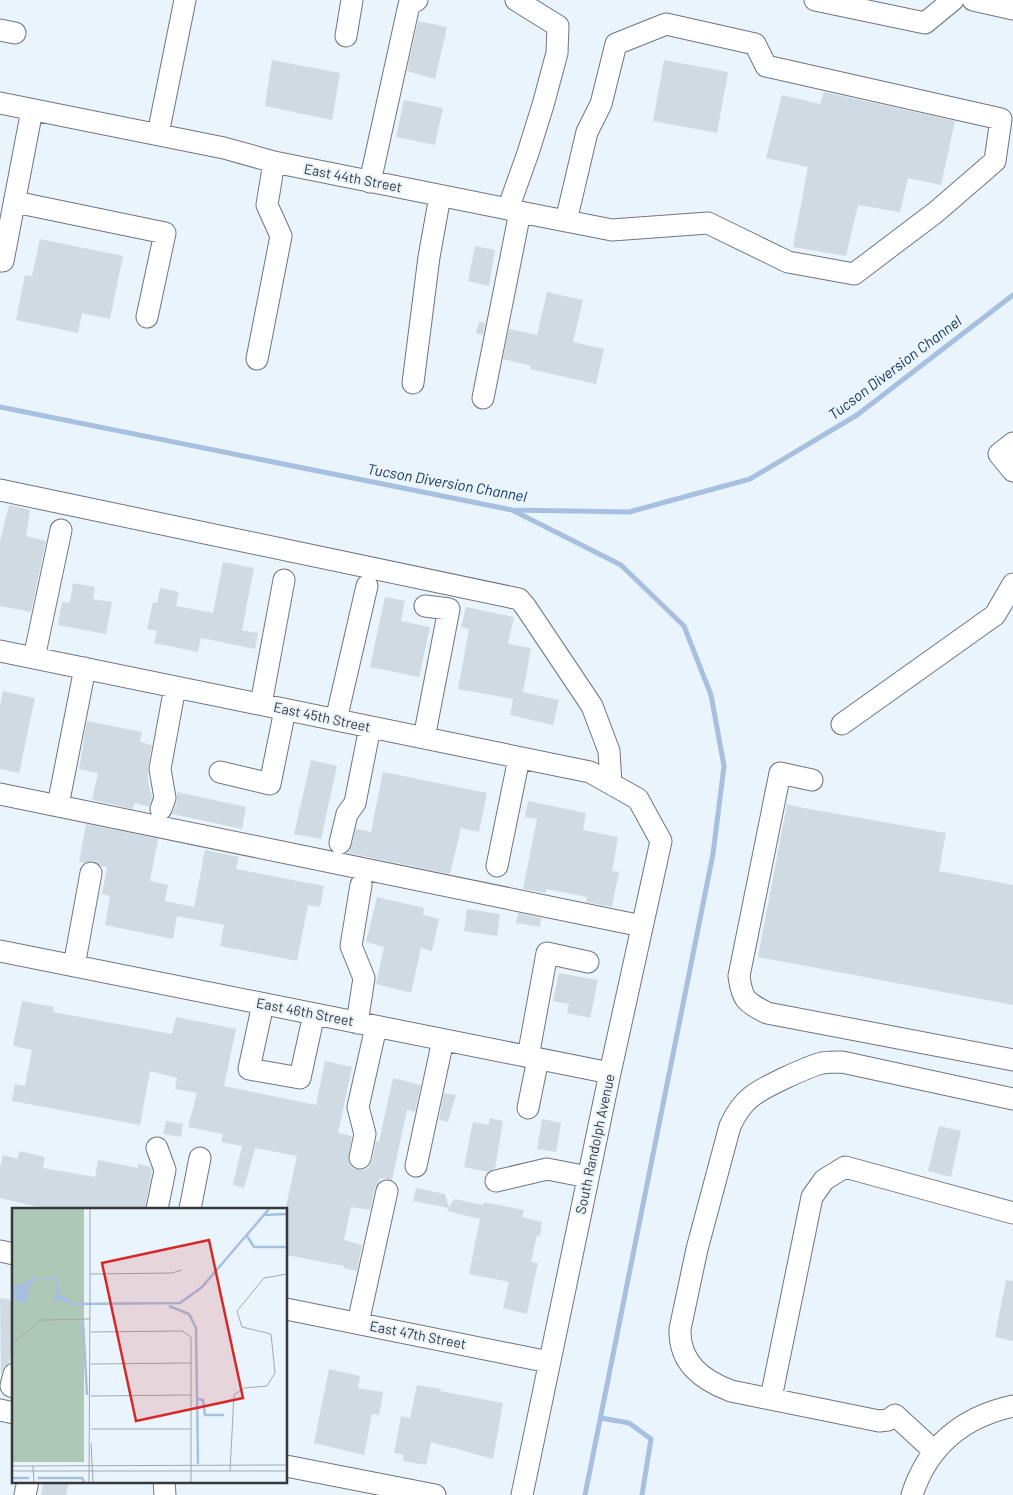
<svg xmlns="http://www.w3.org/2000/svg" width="1013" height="1495" font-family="Barlow,sans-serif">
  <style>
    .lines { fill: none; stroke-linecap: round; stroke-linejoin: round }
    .stream { stroke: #a7c0e0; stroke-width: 5 }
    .building { fill: #d0dae2 }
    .minor-casing { stroke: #6e777e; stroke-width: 23 }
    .minor { stroke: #fff; stroke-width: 21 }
    .labels { text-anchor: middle; stroke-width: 4.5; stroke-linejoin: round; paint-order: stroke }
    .street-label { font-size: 14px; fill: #34383b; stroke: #eaf4fc }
    .water-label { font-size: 15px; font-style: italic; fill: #0c2f58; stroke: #eaf4fc }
    .inset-river { fill: none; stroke: #a7c0e0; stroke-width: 2.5 }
    .inset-road { fill: none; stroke: #a1a9af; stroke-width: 1 }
    .view { fill: #d62828; fill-opacity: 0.15; stroke: #d62828; stroke-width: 2.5 }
    .inset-edge { fill: none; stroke: #34383b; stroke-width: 2.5 }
  </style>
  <rect width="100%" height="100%" fill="#eaf4fc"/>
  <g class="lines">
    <!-- stream -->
    <path class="stream" d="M 0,407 L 512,510 L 629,512 L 750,479 L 857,415 L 1013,295
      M 512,510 L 621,565 L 684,626 L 711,695 L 724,766 L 713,854 L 585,1495
      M 601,1418 L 629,1423 L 651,1439 L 642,1495"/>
  </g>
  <!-- building -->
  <path class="building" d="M 418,21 L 447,27 L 435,79 L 407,71 Z
    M 272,60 L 340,73 L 332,120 L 265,106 Z
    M 664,60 L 728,72 L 717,133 L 653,121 Z
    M 824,92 L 955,121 L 941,185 L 908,178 L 900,212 L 858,205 L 846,256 L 793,247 L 808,167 L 766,158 L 782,95 L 820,104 Z
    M 404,100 L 443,108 L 435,145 L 396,137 Z
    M 40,239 L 123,256 L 110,319 L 82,313 L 78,333 L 16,320 L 25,275 L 32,276 Z
    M 475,246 L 495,250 L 489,286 L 468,281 Z
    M 547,292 L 583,300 L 573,342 L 604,349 L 596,384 L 530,369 L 531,366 L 503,359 L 509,329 L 537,335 Z
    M 479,322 L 485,323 L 483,335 L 476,333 Z
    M 9,505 L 30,510 L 26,536 L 46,541 L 31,612 L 0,606 L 0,541 Z
    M 223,562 L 254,568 L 242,630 L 258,633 L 255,649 L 201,638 L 198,652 L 154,643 L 157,631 L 147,629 L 153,602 L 157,603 L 160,588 L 179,592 L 176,606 L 213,613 Z
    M 73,583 L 95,587 L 93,599 L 112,602 L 106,634 L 58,625 L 62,602 L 70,603 Z
    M 385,597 L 405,601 L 401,621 L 430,627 L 419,677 L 370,667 Z
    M 466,607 L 514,617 L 508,644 L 531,648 L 523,692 L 559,700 L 553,725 L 510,715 L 513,699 L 458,689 L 469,629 L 461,627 Z
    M 3,691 L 35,698 L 19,773 L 0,769 L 0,706 Z
    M 87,721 L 142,732 L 140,742 L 152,745 L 148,767 L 148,781 L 152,797 L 149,807 L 134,803 L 133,809 L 92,800 L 98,773 L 79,769 Z
    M 311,760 L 337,766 L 321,839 L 294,834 Z
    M 383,772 L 487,793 L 479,832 L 461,828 L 450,874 L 349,853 L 356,829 L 371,832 Z
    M 177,792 L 246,807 L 242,829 L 172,814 L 177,802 Z
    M 528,801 L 586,813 L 583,830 L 618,837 L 612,871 L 619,872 L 612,907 L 586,902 L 587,897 L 546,889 L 546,893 L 523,889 L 537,819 L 525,817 Z
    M 787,804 L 804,808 L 946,833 L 939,871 L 1013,885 L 1013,1005 L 758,957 Z
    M 86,824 L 158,839 L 150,881 L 168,885 L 165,901 L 194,907 L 205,850 L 239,857 L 236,869 L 324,886 L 320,907 L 308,905 L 297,961 L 220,946 L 224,925 L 177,916 L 173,939 L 105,925 L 110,896 L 102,894 L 107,867 L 101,866 L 94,861 L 84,863 L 79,862 Z
    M 377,897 L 424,908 L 423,915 L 439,919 L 432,951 L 421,948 L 411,993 L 376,984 L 384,947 L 366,942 Z
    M 467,909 L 500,914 L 497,936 L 464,931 Z
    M 518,913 L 541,918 L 540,927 L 516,923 Z
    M 559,973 L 598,980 L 590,1018 L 567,1013 L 569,1004 L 553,1001 Z
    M 22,1001 L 54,1007 L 53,1012 L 172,1034 L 176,1017 L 236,1029 L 224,1086 L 316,1105 L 325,1061 L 352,1067 L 338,1133 L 352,1136 L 348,1161 L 352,1168 L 358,1170 L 364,1170 L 369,1167 L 372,1161 L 376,1141 L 379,1142 L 393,1078 L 421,1085 L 415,1112 L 407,1110 L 392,1180 L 380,1178 L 375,1188 L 370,1210 L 351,1207 L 344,1240 L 362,1245 L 357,1271 L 344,1268 L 344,1266 L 286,1255 L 286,1206 L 297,1156 L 255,1148 L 244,1188 L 233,1185 L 242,1146 L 221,1142 L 223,1134 L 188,1127 L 197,1093 L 175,1089 L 177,1078 L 150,1071 L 140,1125 L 12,1101 L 15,1084 L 25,1086 L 32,1050 L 13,1046 Z
    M 444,1093 L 456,1095 L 448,1122 L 439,1120 Z
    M 490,1118 L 503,1121 L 495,1168 L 488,1172 L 464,1167 L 473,1122 L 488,1125 Z
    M 542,1119 L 561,1123 L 556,1152 L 537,1149 Z
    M 166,1121 L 183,1124 L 181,1137 L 163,1134 Z
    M 939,1126 L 961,1131 L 951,1177 L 928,1171 Z
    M 19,1151 L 45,1157 L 43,1168 L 95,1177 L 98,1160 L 138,1168 L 138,1164 L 151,1167 L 152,1171 L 145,1209 L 56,1209 L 34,1206 L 0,1198 L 0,1168 L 3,1155 L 18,1159 Z
    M 416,1188 L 445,1194 L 449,1208 L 413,1201 Z
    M 454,1199 L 483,1205 L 484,1202 L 524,1210 L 522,1217 L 542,1222 L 540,1236 L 537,1235 L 531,1262 L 538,1263 L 527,1314 L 503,1308 L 509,1282 L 469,1274 L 480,1219 L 447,1211 Z
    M 1006,1280 L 1013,1281 L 1013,1341 L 995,1337 Z
    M 0,1298 L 14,1300 L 14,1338 L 9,1363 L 5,1366 L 1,1374 Z
    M 329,1369 L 360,1376 L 358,1388 L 383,1392 L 379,1415 L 372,1414 L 364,1455 L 314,1443 Z
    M 417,1385 L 441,1389 L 440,1391 L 503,1403 L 493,1459 L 431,1442 L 426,1465 L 403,1461 L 404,1455 L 394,1453 L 401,1416 L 410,1418 Z
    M 44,1481 L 69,1481 L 66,1495 L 41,1495 Z"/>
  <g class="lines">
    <!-- minor casing -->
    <g class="minor-casing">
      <path id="minor" d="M 815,0 L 925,23 L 953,0
        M 973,0 L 1013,9
        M 0,30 L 15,33
        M 346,36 L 352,0
        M 0,103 L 224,148 L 274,162 L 508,209 L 520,212 L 612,230 L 708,223 L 788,262 L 854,274 L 936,212 L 995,161 L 1001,119 L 766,66 L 755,44 L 666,24 L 616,44 L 601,104 L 587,132 L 566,221
        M 158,134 L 185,0
        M 370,182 L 409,5 L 417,0
        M 15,202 L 165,233 L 147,317
        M 508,209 L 528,153 L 543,105 L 557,53 L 558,26 L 516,0
        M 0,261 L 3,261 L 32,110
        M 257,359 L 281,236 L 267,205 L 274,162
        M 413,383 L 429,257 L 440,196
        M 483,398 L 520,212
        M 1013,443 L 999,454 L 1013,471
        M 0,490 L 519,599 L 525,606 L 592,706 L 609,751 L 611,784
        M 0,651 L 590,772 L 638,799 L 661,841 L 610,1073 L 522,1495
        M 34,658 L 61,530
        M 261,704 L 284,580
        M 336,720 L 367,586
        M 842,724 L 995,615 L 1013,584
        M 424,738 L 449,609 L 425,606
        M 220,772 L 270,784 L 285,710
        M 812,780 L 780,773 L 739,976 C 742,1000 746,1002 767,1013 L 1013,1060
        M 0,794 L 642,926
        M 60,795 L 85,668
        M 161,809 L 165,798 L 160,769 L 175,687
        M 340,843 L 347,814 L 355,803 L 370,727
        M 497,866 L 519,758
        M 0,951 L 610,1073
        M 74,966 L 91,873
        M 263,1004 L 249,1069 L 300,1078 L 314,1014
        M 357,1023 L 364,978 L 351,946 L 361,885
        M 528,1057 L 547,953 L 588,962
        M 528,1108 L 538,1059
        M 360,1158 L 365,1134 L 358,1107 L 376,1027
        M 416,1166 L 443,1040
        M 496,1181 L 547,1169 L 588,1177
        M 157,1209 L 165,1170 L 157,1148
        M 190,1209 L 200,1158
        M 0,1251 L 14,1254
        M 286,1309 L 549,1362
        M 358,1323 L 387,1191
        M 14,1374 L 11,1386 L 14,1387
        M 771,1398 L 812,1197 L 824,1180 L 845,1167 L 1013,1213
        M 0,1410 L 14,1413
        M 934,1451 L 895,1415 L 888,1420 L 879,1421 L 731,1391 C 702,1380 679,1363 680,1329 L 697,1249 L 730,1126 C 735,1115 741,1105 751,1097 C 763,1087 807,1067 822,1063 C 829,1062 835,1062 842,1062 L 1013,1099
        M 286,1466 L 435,1495
        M 164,1481 L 165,1495
        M 25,1495 L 28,1481
        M 912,1495 C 928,1445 963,1417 1013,1406"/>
    </g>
    <!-- minor -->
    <use href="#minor" class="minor"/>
  </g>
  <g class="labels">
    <!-- street labels -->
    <g class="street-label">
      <text transform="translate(353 178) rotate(11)" y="5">East 44th Street</text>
      <text transform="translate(322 717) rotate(12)" y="5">East 45th Street</text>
      <text transform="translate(305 1012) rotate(11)" y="5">East 46th Street</text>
      <text transform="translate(595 1144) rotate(-78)" y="5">South Randolph Avenue</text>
      <text transform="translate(418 1335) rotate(11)" y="5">East 47th Street</text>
    </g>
    <!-- water labels -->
    <g class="water-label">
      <text transform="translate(895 368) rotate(-37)" y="5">Tucson Diversion Channel</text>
      <text transform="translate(447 483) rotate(10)" y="5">Tucson Diversion Channel</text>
    </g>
  </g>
  <!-- overview -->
  <g transform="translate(12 1208)">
    <rect width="275" height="275" fill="#eaf4fc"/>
    <path d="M 0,1 L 72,1 L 72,254 L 0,254 Z" fill="#aec8b6"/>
    <path d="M 22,69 L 31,70 L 19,74 L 14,96 L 0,91 L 0,77 L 11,76 ZM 46,84 L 58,93 L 59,96 L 40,92 Z" fill="#a7c0e0"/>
    <path class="inset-river" d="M 251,7 L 275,6M 235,28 L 242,39 L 275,39M 31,71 L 44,71 L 46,86M 57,96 L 168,95 L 190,79 L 257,1M 157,98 L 177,106 L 184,120 L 186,256M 71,113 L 75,187M 186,191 L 191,192 L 193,207 L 212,207M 0,270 L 17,270M 26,270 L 70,270 L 72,274"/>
    <path class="inset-road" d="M 78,1 L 78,85M 78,66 L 160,65 L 170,62M 79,124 L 170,123 L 179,129 L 179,274M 0,136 L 29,112 L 78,111M 79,156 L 179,155M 79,188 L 179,187M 79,221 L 179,221M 79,235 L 81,274M 0,258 L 275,257M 21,258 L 22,274M 0,263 L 275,263M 218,263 L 222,187 L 232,180 L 255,178 L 263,165 L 259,126 L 230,119 L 225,103 L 252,70 L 275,66M 77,274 L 78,84"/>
    <path class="view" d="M 197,32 L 231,190 L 124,213 L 90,55 Z"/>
    <rect width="275" height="275" class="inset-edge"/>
  </g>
</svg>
